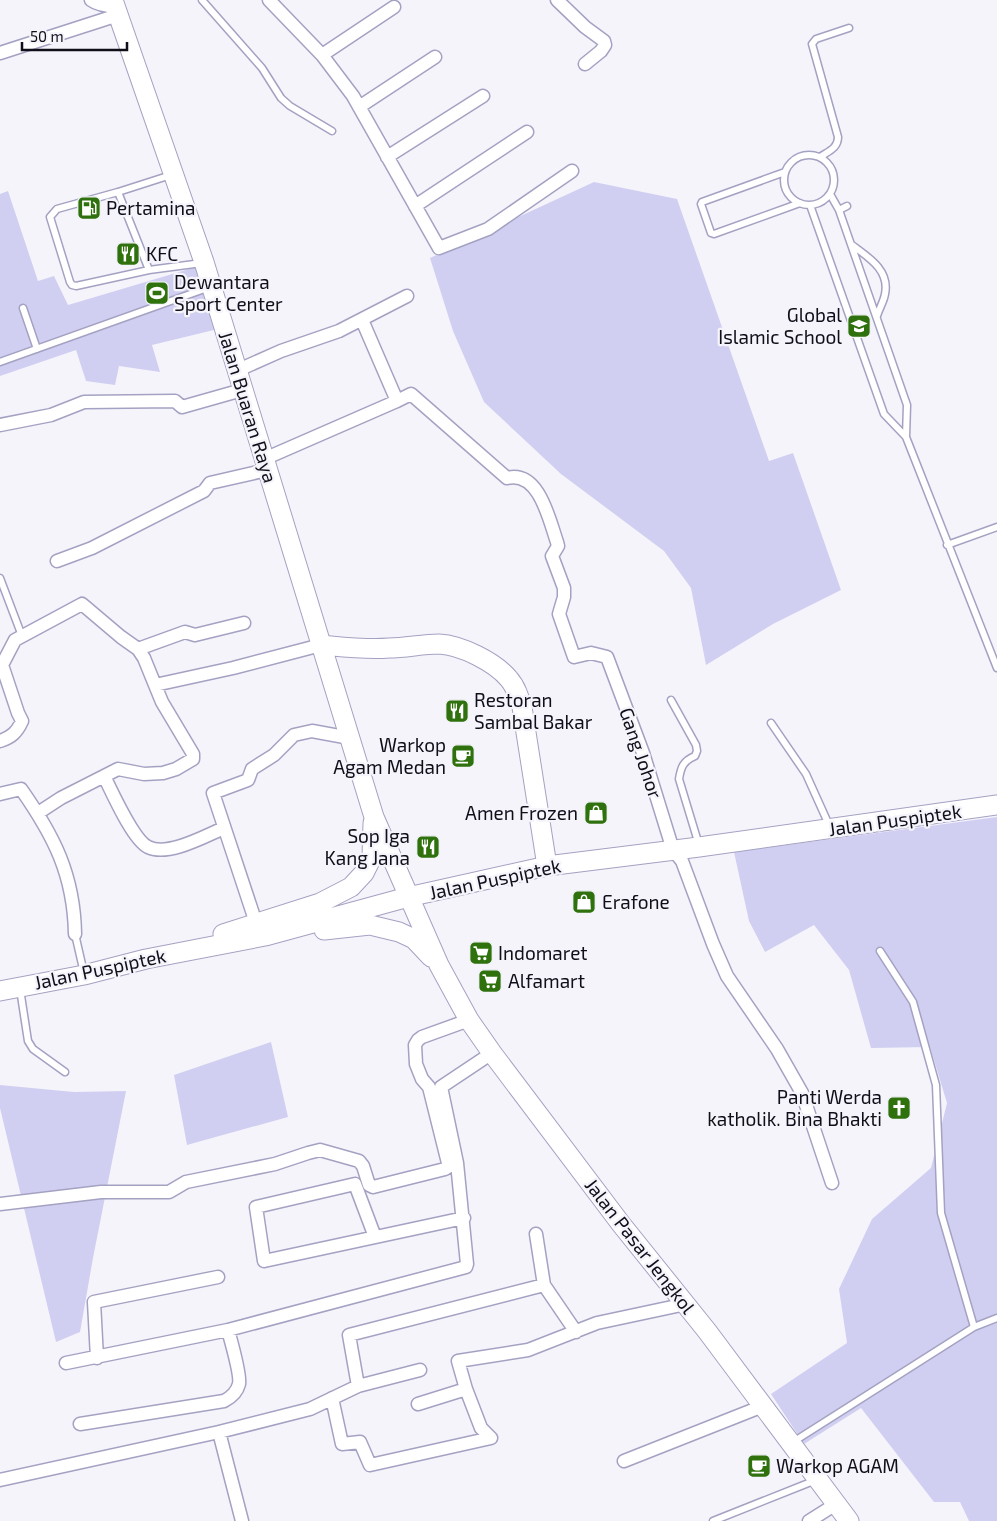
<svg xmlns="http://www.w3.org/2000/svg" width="997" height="1521" font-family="'Exo 2',sans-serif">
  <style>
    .green { fill: #d1cff1 }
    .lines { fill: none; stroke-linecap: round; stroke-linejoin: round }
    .lane-casing { stroke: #a4a2c2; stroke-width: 9 }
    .street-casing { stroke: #a4a2c2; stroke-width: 15 }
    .primary-casing { stroke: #a4a2c2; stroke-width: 21 }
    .lane { stroke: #fff; stroke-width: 6 }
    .street { stroke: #fff; stroke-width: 12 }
    .primary { stroke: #fff; stroke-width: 19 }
    .labels { text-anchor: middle; stroke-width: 4.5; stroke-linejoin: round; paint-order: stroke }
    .poi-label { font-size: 19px; fill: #0f0e19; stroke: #f5f4fb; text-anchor: start }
    .street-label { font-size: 19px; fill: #0f0e19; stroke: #f5f4fb }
  </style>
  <rect width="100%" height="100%" fill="#f5f4fb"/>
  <!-- green -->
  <path class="green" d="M 594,182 L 677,199 L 769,461 L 793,453 L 841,590 L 773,624 L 706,665 L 691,588 L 664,551 L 561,474 L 484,402 L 453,331 L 430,258 Z
    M 8,191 L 38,281 L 54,276 L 68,305 L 196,267 L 218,329 L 152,345 L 160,372 L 119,366 L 115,385 L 86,381 L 76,350 L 0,376 L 0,194 Z
    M 997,817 L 997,1521 L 969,1521 L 960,1502 L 934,1502 L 861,1408 L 804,1444 L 771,1394 L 847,1343 L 839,1289 L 872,1219 L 931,1168 L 947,1103 L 930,1047 L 871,1048 L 849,970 L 814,925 L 765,952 L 749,921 L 734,852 Z
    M 271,1042 L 288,1117 L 187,1145 L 174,1075 Z
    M 0,1085 L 74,1092 L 126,1091 L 93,1258 L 80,1332 L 56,1342 L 0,1108 Z"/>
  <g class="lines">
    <!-- lane casing -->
    <g class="lane-casing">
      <path id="lane" d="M 202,0 L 262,68 L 281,98 L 290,106 L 332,131
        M784 180a25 25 0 1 1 50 0a25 25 0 1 1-50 0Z
        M 820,157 C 829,151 838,148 838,137 L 812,44 L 816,39 L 849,28
        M 785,172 L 702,202 L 701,204 L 711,233 L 714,234 L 800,203
        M 171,175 L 118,192 L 57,209 L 50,217 L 70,282 L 72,285 L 76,286 L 149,270 L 202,263
        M 118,192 L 149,270
        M 830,194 L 839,210 L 907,405 L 906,437
        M 810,205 L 884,414 L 906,437 L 997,668
        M 839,210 L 847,206
        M 852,245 C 868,257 890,270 885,294 C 884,301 879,309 877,316
        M 23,308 L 37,349
        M 0,362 L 210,287
        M 947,545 L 997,527
        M 0,578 L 22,636
        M 671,700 L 696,745 L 697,751 L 695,756 C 683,761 681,767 679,779 L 699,845
        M 771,723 L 806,774 L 829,825
        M 75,934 L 84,973
        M 880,951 L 913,1002 L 936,1085 L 941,1213 L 974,1327
        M 20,989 L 28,1041 L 33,1049 L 65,1072
        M 793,1442 L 974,1327 L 997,1318
        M 713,1521 L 816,1480"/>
    </g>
    <!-- street casing -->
    <g class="street-casing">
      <path id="street" d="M 91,0 C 98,5 106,6 115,6
        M 269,0 L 322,55 L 353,96 L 439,248 L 488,229 L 572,171
        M 557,0 L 585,27 L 604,41 L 605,45 L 601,51 L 585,64
        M 0,53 L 118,15
        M 322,55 L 394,7
        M 359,107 L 435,57
        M 387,157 L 483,96
        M 415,206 L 527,132
        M 362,320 L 397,401 L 411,394 L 507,478 C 539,470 549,519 557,542 L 558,546 L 552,556 L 564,588 L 564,597 L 559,614 L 574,657 L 591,653 L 607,657 L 643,753 L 673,850 L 682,861 L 713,944 L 727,976 L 777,1049 L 802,1093 L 832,1183
        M 236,371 L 281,351 L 339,331 L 407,296
        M 0,425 L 51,415 L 84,402 L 175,401 L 182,407 L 242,390
        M 264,459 L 397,401
        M 57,561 L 92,548 L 204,491 L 210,483 L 267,470
        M 138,649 L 185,632 L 195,635 L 244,623
        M 0,741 C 12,737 17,732 22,721 L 18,713 L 2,665 L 15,640 L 82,604 L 121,637 L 138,649 L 144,658 L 155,685 L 233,668 L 321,645
        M 104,776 C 112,792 133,840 148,847 C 168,857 205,836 224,828
        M 0,794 L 21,789 C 54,836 74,875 75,934
        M 38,813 L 61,798 L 118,769 L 144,774 L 163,773 L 176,769 L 193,759 L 193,754 L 162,702 L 155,685
        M 256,923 L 213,793 L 248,780 L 252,769 L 274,755 L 294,735 L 312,731 L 350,738
        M 0,1204 L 101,1192 L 169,1192 L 186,1182 L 275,1164 L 308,1153 L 320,1150 L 359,1161 L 363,1166 L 369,1185 L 373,1187 L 445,1169 L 448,1167 L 448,1163 L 429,1087 L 422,1079 L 416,1064 L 415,1045 L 418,1040 L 422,1037 L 469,1020
        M 375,1237 L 355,1184 L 256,1207 L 264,1261 L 464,1218
        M 544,1285 L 576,1332
        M 97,1358 L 94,1302 L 218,1277
        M 66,1363 L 228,1330
        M 358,1386 L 420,1370
        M 466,1389 L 481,1428 L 491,1438
        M 332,1398 L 342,1444 L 360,1442 L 370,1465 L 491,1438
        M 418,1404 L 466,1389 L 458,1361 L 528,1350 L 597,1323 L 686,1304
        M 80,1424 L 224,1401 C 232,1397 237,1392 239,1384 C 241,1375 231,1341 228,1330 L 466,1267 L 467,1264 L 457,1163 L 441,1087 L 492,1053
        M 219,1432 L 242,1521
        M 624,1461 L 763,1406
        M 0,1480 L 219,1432 L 310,1409 L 358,1386 L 349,1335 L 544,1285 L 536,1234
        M 809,1521 L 836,1504"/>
    </g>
    <!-- primary casing -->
    <g class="primary-casing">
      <path id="primary" d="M 113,0 L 204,262 L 374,817 L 439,965 L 469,1020 L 492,1053 L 621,1224 L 707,1331 L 849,1521
        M 321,645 C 343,647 367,650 389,648 C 406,648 422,644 439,644 C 461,645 495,662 509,679 C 516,687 519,697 522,707 L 547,866
        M 324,930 L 370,925 L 399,932 L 414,939 L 431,957
        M 223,934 L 320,903 L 351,887 L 364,873 L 372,857 L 373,823
        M 0,991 L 84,975 L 146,959 L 265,936 L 408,897 L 547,866 L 699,847 L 997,805"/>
    </g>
    <!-- lane -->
    <use href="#lane" class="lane"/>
    <!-- street -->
    <use href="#street" class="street"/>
    <!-- primary -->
    <use href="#primary" class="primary"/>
  </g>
  <!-- icons -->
  <defs>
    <g id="fuel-square" transform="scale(1.25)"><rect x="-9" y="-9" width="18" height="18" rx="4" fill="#2e710d" stroke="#f5f4fb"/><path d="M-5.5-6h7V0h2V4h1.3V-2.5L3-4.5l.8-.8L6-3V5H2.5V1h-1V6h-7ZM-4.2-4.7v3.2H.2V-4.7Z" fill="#fff"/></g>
    <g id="restaurant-square" transform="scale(1.25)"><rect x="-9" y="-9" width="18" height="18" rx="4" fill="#2e710d" stroke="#f5f4fb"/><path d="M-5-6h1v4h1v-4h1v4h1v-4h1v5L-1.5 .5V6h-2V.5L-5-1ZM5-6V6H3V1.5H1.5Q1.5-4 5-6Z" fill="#fff"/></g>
    <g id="stadium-square" transform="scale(1.25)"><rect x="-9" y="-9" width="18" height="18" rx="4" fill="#2e710d" stroke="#f5f4fb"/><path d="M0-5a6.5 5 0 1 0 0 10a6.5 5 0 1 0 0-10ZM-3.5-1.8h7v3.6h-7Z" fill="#fff"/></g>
    <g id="school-square" transform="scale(1.25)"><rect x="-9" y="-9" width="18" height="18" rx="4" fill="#2e710d" stroke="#f5f4fb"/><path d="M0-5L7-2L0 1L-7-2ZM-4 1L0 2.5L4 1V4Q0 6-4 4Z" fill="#fff"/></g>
    <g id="cafe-square" transform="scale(1.25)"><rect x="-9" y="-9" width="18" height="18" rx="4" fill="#2e710d" stroke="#f5f4fb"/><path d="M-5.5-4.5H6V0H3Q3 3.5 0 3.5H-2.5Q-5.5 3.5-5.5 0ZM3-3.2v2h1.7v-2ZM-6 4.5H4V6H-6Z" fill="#fff"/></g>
    <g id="shop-square" transform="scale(1.25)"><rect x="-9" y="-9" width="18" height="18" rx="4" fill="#2e710d" stroke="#f5f4fb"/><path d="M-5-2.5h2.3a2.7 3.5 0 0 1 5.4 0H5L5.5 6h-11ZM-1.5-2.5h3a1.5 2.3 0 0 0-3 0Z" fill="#fff"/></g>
    <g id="supermarket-square" transform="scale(1.25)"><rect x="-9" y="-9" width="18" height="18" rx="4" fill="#2e710d" stroke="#f5f4fb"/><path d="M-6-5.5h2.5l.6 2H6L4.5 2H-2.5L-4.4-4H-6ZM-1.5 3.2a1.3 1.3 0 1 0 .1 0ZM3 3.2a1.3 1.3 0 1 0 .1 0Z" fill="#fff"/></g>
    <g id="church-square" transform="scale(1.25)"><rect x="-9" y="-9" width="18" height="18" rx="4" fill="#2e710d" stroke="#f5f4fb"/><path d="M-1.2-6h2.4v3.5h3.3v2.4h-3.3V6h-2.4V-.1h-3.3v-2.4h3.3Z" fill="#fff"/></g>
  </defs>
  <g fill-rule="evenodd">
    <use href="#fuel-square" x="89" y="208"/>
    <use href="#restaurant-square" x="128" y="254"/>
    <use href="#stadium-square" x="157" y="293"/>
    <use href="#school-square" x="859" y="326"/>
    <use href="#restaurant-square" x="457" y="711"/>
    <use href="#cafe-square" x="463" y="756"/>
    <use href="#shop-square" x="596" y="813"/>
    <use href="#restaurant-square" x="428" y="847"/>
    <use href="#shop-square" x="584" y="902"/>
    <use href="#supermarket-square" x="481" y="953"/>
    <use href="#supermarket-square" x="490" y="981"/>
    <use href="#church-square" x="899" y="1108"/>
    <use href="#cafe-square" x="759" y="1466"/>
  </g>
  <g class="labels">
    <!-- poi labels -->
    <g class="poi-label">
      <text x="106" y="215">Pertamina</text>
      <text x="146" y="261">KFC</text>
      <text x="174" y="289">Dewantara<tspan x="174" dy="22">Sport Center</tspan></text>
      <text x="842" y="322" text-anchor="end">Global<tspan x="842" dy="22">Islamic School</tspan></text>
      <text x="474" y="707">Restoran<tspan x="474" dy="22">Sambal Bakar</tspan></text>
      <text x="446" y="752" text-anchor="end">Warkop<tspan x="446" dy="22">Agam Medan</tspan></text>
      <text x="578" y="820" text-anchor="end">Amen Frozen</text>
      <text x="410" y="843" text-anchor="end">Sop Iga<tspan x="410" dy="22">Kang Jana</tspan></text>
      <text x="602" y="909">Erafone</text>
      <text x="498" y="960">Indomaret</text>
      <text x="508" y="988">Alfamart</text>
      <text x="882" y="1104" text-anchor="end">Panti Werda<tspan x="882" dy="22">katholik. Bina Bhakti</tspan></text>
      <text x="776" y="1473">Warkop AGAM</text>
    </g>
    <!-- street labels -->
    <g class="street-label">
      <text transform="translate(248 407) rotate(73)" y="7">Jalan Buaran Raya</text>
      <text transform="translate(641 753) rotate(71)" y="7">Gang Johor</text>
      <text transform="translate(895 820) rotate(-8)" y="7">Jalan Puspiptek</text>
      <text transform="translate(495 879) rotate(-12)" y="7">Jalan Puspiptek</text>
      <text transform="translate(100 969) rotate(-12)" y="7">Jalan Puspiptek</text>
      <text transform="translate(640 1246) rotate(52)" y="7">Jalan Pasar Jengkol</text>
    </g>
  </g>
  <!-- scale -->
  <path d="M22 42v8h105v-8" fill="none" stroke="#0f0e19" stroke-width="2.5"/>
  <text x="30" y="42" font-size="15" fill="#0f0e19" stroke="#f5f4fb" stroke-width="4" paint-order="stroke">50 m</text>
</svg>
